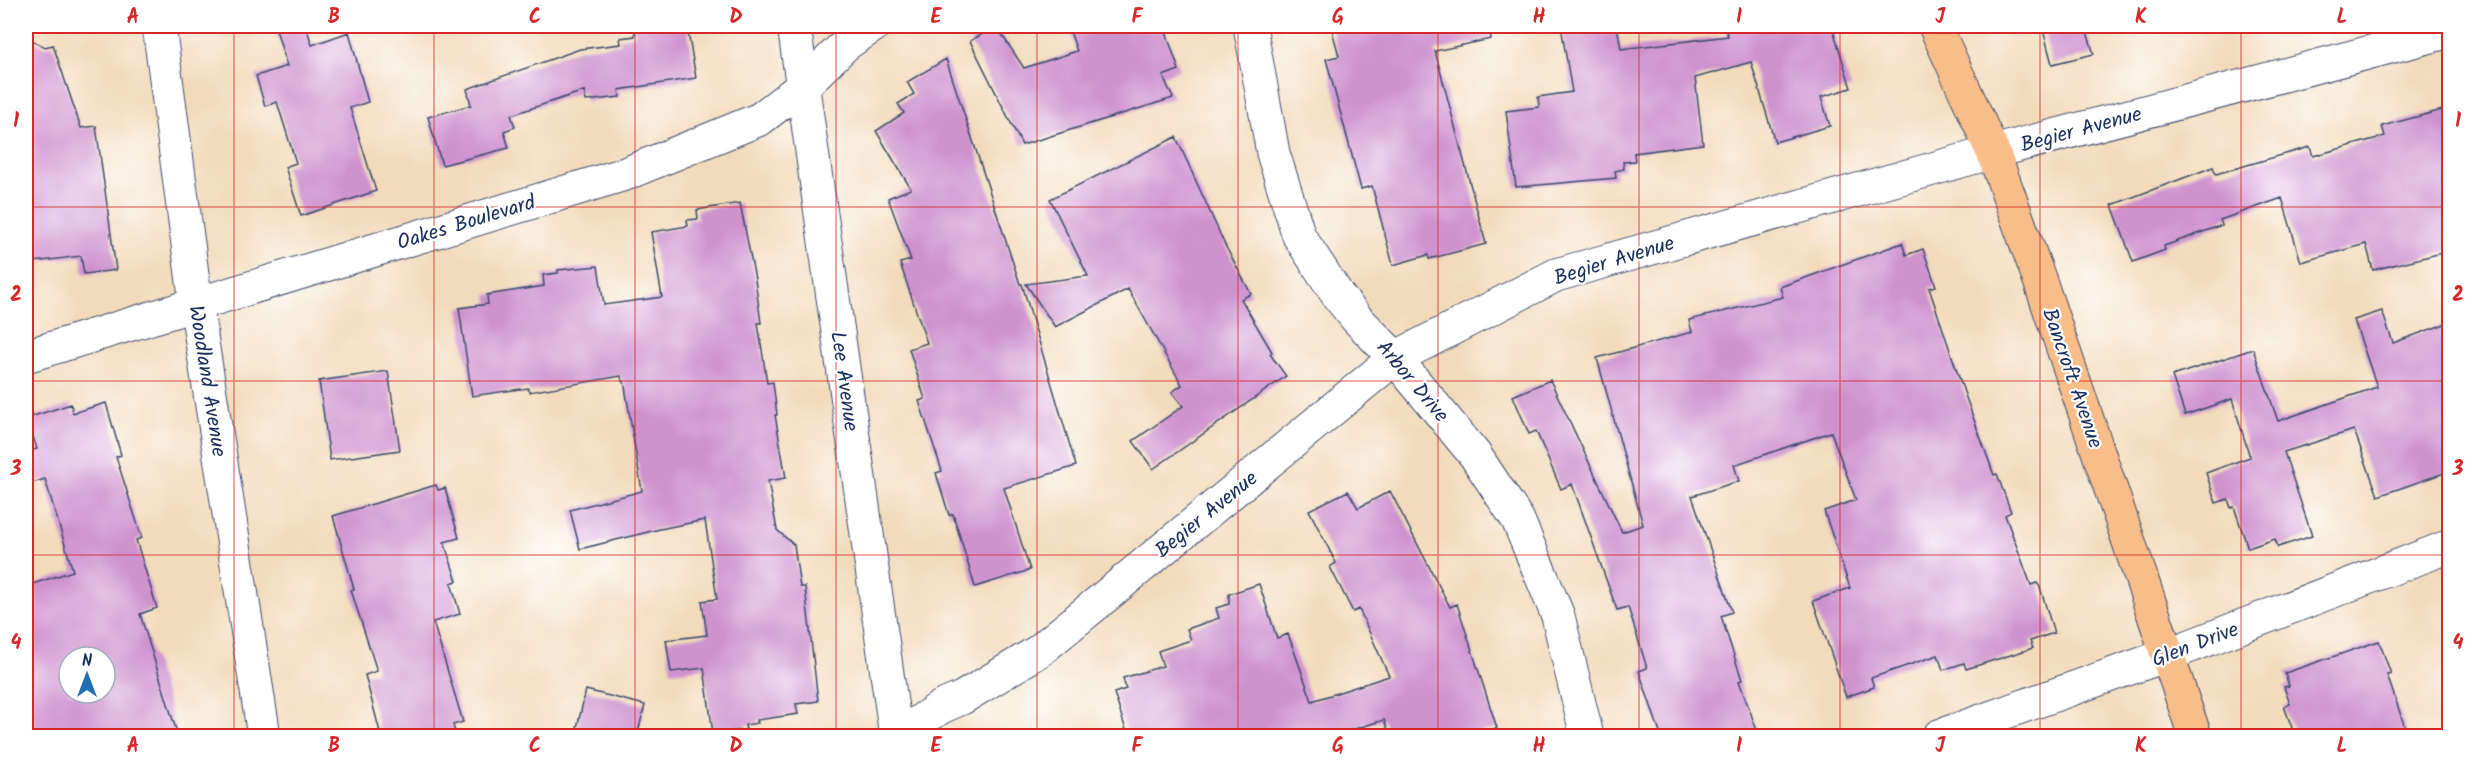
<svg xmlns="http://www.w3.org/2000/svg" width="2475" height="762" font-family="Kalam,sans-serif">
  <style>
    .building { fill: #ce92cf; fill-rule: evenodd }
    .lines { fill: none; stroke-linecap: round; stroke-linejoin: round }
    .minor-casing { stroke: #3b496c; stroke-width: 35 }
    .major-casing { stroke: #3b496c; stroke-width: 35 }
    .minor { stroke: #fff; stroke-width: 33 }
    .major { stroke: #f8bd89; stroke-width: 33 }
    .grid { fill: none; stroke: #d62828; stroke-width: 1.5; stroke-opacity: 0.55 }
    .labels { text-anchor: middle; stroke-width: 4.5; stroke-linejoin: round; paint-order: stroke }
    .street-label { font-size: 21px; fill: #1b2f5e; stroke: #fff }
    .neatline { fill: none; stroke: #d62828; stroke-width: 2 }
    .grid-label { font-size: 20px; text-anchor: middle; font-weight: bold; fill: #d62828 }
  </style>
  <rect width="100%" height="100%" fill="#fff"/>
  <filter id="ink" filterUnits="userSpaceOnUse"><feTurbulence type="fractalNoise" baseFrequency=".0167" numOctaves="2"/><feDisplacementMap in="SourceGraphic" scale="12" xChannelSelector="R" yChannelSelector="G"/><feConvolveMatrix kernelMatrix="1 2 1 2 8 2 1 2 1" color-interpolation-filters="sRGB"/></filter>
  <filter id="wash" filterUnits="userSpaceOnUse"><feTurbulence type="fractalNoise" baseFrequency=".008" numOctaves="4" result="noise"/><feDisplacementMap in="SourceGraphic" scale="24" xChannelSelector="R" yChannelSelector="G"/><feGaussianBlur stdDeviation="1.35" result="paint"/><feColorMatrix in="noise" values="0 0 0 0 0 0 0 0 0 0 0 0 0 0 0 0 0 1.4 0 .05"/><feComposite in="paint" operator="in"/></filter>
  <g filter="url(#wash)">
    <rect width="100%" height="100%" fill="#f2dbbb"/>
    <g id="blocks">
      <!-- building -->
      <path class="building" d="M 275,26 L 306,26 L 312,45 L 349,32 L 368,102 L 350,108 L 376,191 L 301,216 L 285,167 L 296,163 L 277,102 L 265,106 L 256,76 L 287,66 Z
        M 634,26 L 687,26 L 696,78 L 619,90 L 620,97 L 586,101 L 584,91 L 511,115 L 515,127 L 504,131 L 509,148 L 442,165 L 428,117 L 471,105 L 467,89 L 580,49 L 621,44 L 620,38 L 635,36 Z
        M 996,26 L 1024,68 L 1077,51 L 1068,26 L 1164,26 L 1179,70 L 1163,76 L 1173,98 L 1022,145 L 970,41 Z
        M 1331,26 L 1489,26 L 1491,39 L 1435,51 L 1486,244 L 1429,259 L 1428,255 L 1393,265 L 1372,186 L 1361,189 L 1326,59 L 1339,56 Z
        M 1561,26 L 1617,26 L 1621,49 L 1728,36 L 1724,26 L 1832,26 L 1851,88 L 1821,97 L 1830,126 L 1775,142 L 1751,62 L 1695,78 L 1703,144 L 1634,153 L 1635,161 L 1623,162 L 1624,169 L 1615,171 L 1616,178 L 1516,187 L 1506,111 L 1539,107 L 1538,97 L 1572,92 Z
        M 2042,26 L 2085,26 L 2094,54 L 2052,64 Z
        M 26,37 L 45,47 L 53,45 L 81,128 L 96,126 L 116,270 L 84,274 L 81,256 L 26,263 Z
        M 946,59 L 1020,284 L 1022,284 L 1076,466 L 1004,488 L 1030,570 L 975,587 L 953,514 L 949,515 L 936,473 L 942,471 L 919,401 L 925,399 L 909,349 L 927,343 L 900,263 L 911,260 L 888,198 L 911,189 L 876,131 L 904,113 L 898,104 L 914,94 L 907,82 Z
        M 2450,108 L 2450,251 L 2373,270 L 2366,244 L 2301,262 L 2282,198 L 2220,220 L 2222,225 L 2164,246 L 2165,250 L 2133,262 L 2112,205 L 2213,167 L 2216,174 L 2310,147 L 2313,156 L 2385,136 L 2382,126 Z
        M 1176,137 L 1225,245 L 1251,294 L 1241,299 L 1272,352 L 1270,354 L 1286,376 L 1153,469 L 1133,441 L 1183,406 L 1172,392 L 1182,385 L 1128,289 L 1055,327 L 1026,284 L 1088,276 L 1050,199 Z
        M 740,203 L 755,279 L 761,323 L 758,323 L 767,383 L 773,382 L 777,415 L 775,415 L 786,478 L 768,481 L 777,530 L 794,545 L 800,587 L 805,587 L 818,701 L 796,704 L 798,714 L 757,720 L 758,723 L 745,725 L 746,730 L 713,734 L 704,668 L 671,672 L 666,640 L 707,635 L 702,601 L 717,599 L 705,520 L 660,529 L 580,549 L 570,510 L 642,491 L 624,381 L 622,381 L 621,376 L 529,392 L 528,388 L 472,396 L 459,308 L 488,304 L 487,295 L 544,286 L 543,275 L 558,273 L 558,270 L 598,266 L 604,305 L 662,297 L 651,232 L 688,226 L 687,220 L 698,219 L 697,210 Z
        M 1902,243 L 1906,255 L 1923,249 L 1936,286 L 1929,288 L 1964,392 L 1994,475 L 1997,474 L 2011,512 L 2005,515 L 2031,585 L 2037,583 L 2040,587 L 2054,633 L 2030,641 L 2033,648 L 1966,669 L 1964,663 L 1943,670 L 1938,655 L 1871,678 L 1874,687 L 1846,697 L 1813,601 L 1850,588 L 1824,511 L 1856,500 L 1831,432 L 1734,465 L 1739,481 L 1692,496 L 1732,612 L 1721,616 L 1742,680 L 1739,681 L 1759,736 L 1661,736 L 1639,671 L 1647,668 L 1628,607 L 1617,610 L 1572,484 L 1561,489 L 1536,431 L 1529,434 L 1513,396 L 1550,380 L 1622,532 L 1643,525 L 1597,358 L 1692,332 L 1689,320 L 1783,297 L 1780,287 Z
        M 2382,311 L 2393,343 L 2450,322 L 2450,471 L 2378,496 L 2354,430 L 2284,452 L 2312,536 L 2278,547 L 2275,539 L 2248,548 L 2234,507 L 2231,508 L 2228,499 L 2216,503 L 2206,473 L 2250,457 L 2232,399 L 2185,415 L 2172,376 L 2253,349 L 2278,421 L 2377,387 L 2354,320 Z
        M 388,371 L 400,450 L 330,460 L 319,381 Z
        M 106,403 L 121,455 L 116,457 L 142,538 L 136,540 L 157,608 L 140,614 L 178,736 L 26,736 L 26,586 L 73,571 L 45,479 L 26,485 L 26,452 L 37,449 L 27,418 L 71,404 L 73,413 ZM 69,657 L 105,657 L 105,693 L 69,693 Z
        M 436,485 L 438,490 L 445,488 L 459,538 L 444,542 L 457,581 L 451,583 L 460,614 L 433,622 L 463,722 L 453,725 L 456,736 L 381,736 L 365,675 L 377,671 L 351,590 L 354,589 L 333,516 Z
        M 1348,491 L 1358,508 L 1390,491 L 1450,607 L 1457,604 L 1497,728 L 1470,736 L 1390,736 L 1384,720 L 1332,736 L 1128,736 L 1114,693 L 1126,689 L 1123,678 L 1163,666 L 1158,651 L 1191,640 L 1187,629 L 1219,618 L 1216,608 L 1229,604 L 1229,594 L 1259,584 L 1277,638 L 1288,634 L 1312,701 L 1389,676 L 1359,609 L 1353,612 L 1330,567 L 1336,563 L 1309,510 Z
        M 2379,641 L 2391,674 L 2387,675 L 2408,736 L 2295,736 L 2284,706 L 2290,704 L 2284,687 L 2289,686 L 2285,673 Z
        M 586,690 L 645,705 L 637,736 L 575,736 Z"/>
    </g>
  </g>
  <g filter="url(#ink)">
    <use href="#blocks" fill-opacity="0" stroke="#3b496c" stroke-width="1.5"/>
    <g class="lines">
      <!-- minor casing -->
      <g class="minor-casing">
        <path id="minor" d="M 159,26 L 196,304 L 264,736
          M 794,26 L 896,736
          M 1250,26 L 1273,153 L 1299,236 L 1339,297 L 1357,319 L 1395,358 L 1475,455 L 1518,520 L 1558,616 L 1587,736
          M 26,356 L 625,174 L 760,119 L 803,86 L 846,44 L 873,26
          M 898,736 L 941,707 L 962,698 L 1039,651 L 1395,358 L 1556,275 L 1993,152 L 2450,31
          M 1939,736 L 2167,655 L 2450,546"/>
      </g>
      <!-- major casing -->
      <g class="major-casing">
        <path id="major" d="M 1935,26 L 1993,152 L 2040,281 L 2195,736"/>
      </g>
      <!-- minor -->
      <use href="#minor" class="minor"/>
      <!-- major -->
      <use href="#major" class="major"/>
    </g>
  </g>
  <!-- grid -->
  <path class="grid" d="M 234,26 L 234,736M 434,26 L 434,736M 635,26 L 635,736M 836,26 L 836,736M 1037,26 L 1037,736M 1238,26 L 1238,736M 1438,26 L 1438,736M 1639,26 L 1639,736M 1840,26 L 1840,736M 2040,26 L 2040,736M 2241,26 L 2241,736M 26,207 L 2450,207M 26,381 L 2450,381M 26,555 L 2450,555"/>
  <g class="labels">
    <!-- street labels -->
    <g class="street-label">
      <text transform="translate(2081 129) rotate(-15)" y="7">Begier Avenue</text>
      <text transform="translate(466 222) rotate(-17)" y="7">Oakes Boulevard</text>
      <text transform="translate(1614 260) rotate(-17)" y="7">Begier Avenue</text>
      <text transform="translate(2073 378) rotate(71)" y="7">Bancroft Avenue</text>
      <text transform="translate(208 381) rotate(81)" y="7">Woodland Avenue</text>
      <text transform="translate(845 381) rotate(82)" y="7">Lee Avenue</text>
      <text transform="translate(1413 381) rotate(50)" y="7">Arbor Drive</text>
      <text transform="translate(1206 514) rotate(-39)" y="7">Begier Avenue</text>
      <text transform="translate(2195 644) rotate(-21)" y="7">Glen Drive</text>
    </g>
  </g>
  <!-- margin -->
  <rect width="2475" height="762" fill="none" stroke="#fff" stroke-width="66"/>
  <!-- north arrow -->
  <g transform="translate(87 675)"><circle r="28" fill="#ffffff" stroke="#a4acbf" stroke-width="1.5"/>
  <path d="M0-4.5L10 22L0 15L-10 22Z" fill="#1f6fb2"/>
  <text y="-9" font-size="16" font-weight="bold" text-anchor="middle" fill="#1b2f5e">N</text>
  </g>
  <rect x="33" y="33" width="2409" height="696" class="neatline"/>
  <g class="grid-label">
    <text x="133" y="23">A</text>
    <text x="334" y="23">B</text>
    <text x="535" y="23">C</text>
    <text x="736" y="23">D</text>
    <text x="936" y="23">E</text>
    <text x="1137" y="23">F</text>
    <text x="1338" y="23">G</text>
    <text x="1539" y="23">H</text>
    <text x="1739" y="23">I</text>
    <text x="1940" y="23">J</text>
    <text x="2141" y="23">K</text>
    <text x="2342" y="23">L</text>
    <text x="16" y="127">1</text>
    <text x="2458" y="127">1</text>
    <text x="16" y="301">2</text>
    <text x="2458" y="301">2</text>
    <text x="16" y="475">3</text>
    <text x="2458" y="475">3</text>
    <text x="16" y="649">4</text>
    <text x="2458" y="649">4</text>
    <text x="133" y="752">A</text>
    <text x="334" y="752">B</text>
    <text x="535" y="752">C</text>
    <text x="736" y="752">D</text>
    <text x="936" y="752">E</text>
    <text x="1137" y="752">F</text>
    <text x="1338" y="752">G</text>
    <text x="1539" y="752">H</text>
    <text x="1739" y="752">I</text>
    <text x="1940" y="752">J</text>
    <text x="2141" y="752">K</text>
    <text x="2342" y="752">L</text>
  </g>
</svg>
